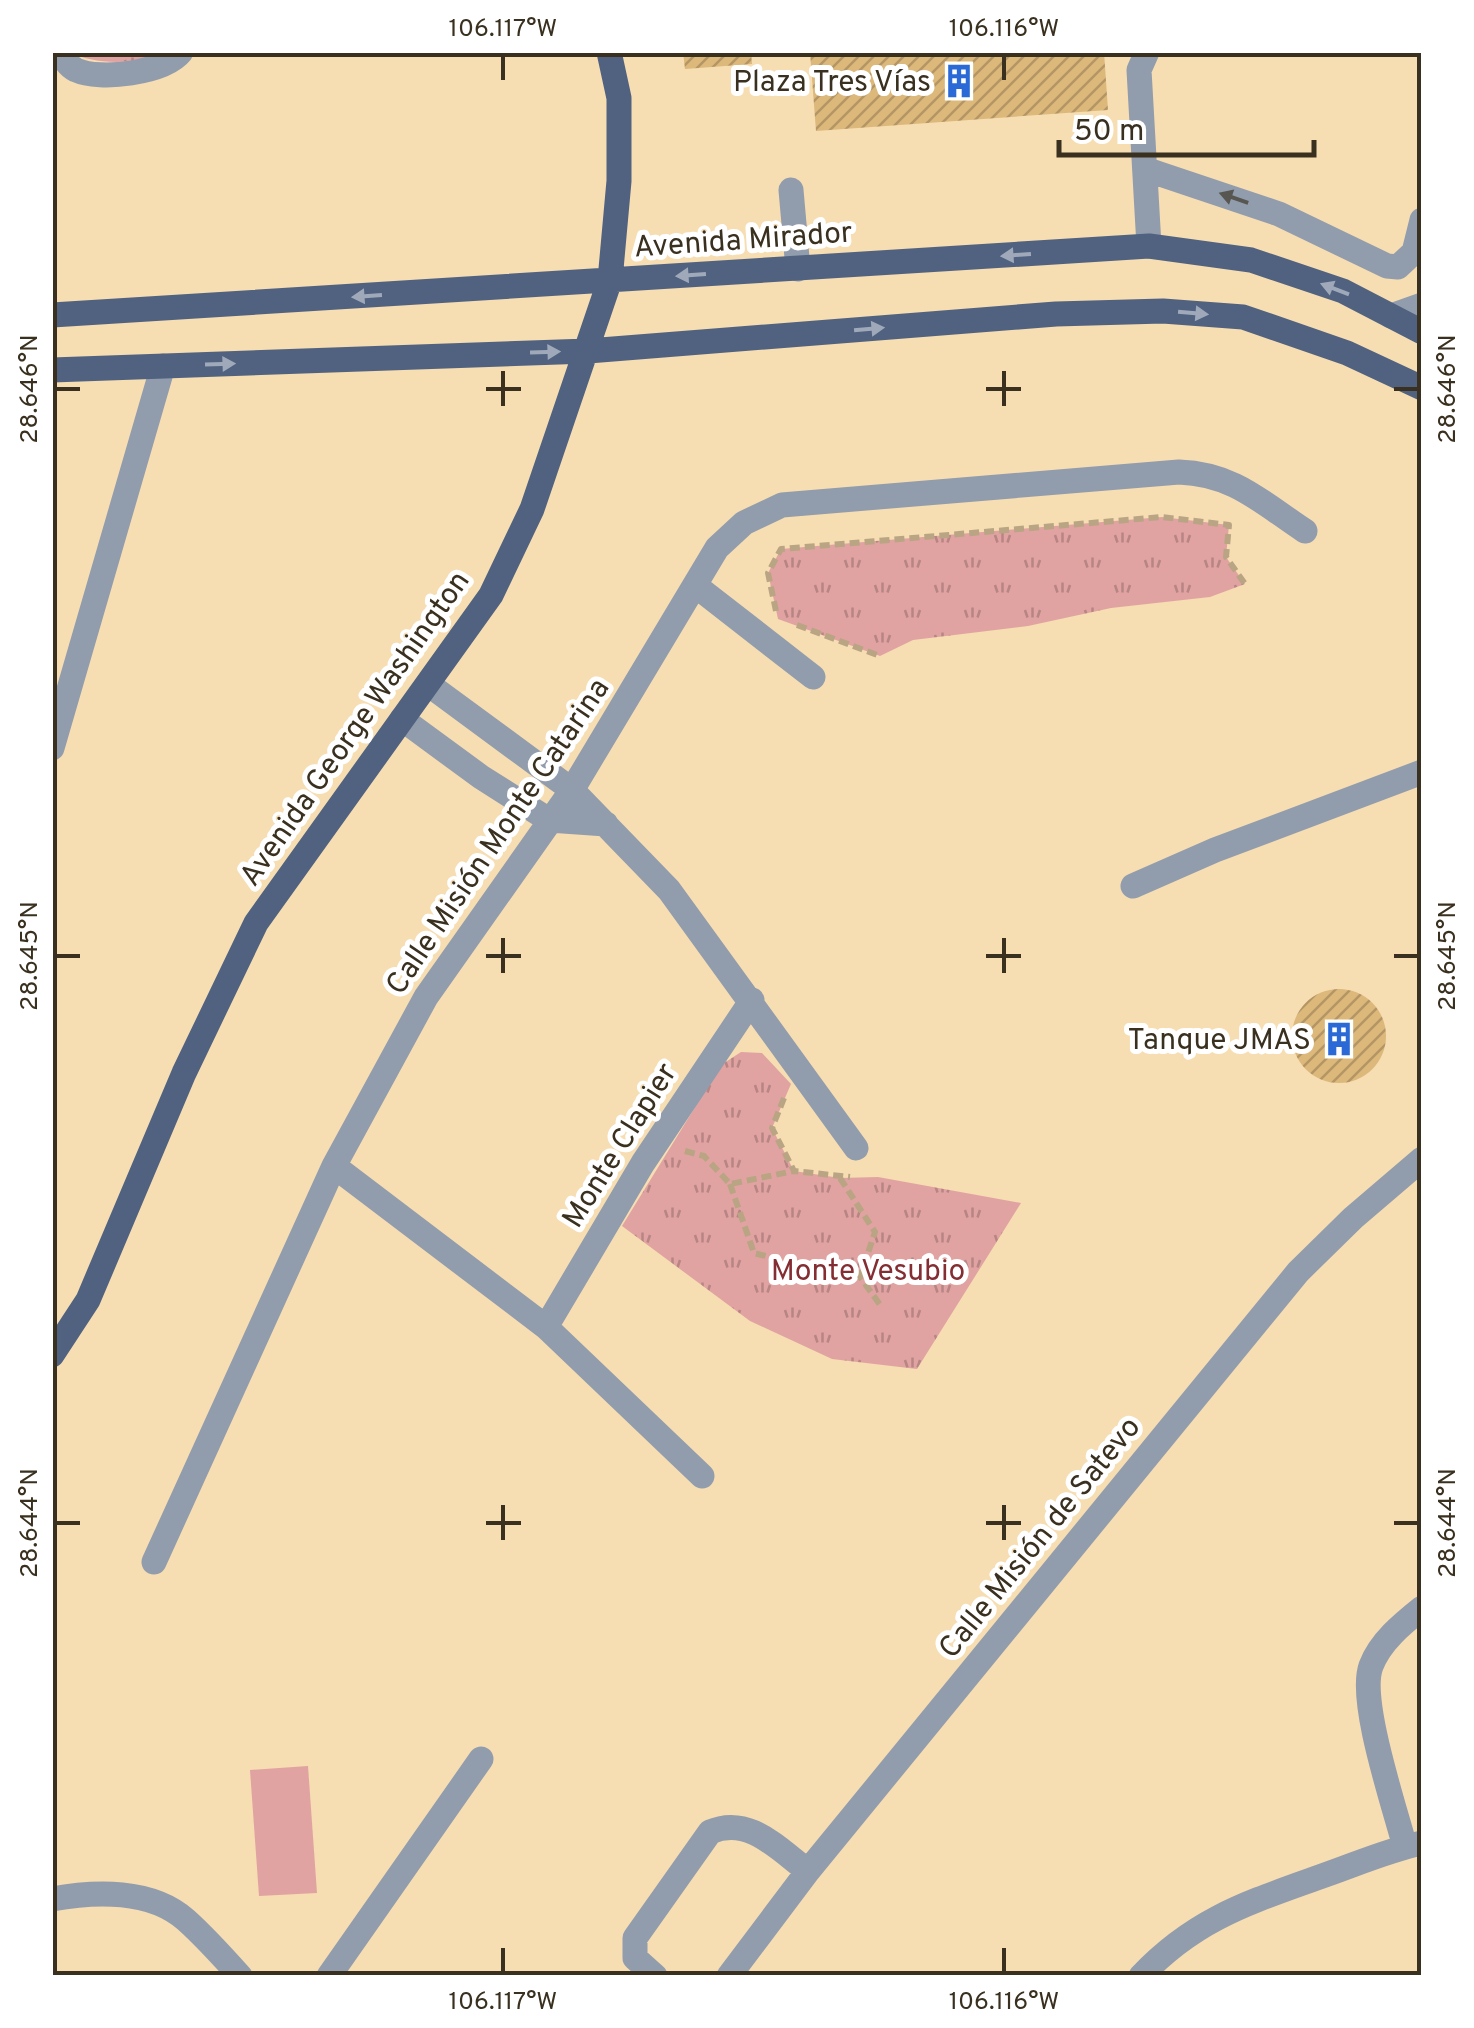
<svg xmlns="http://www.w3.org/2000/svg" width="1474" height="2028" font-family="Overpass,sans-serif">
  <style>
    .grass { fill: url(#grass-tufts) }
    .pitch { fill: #e0a3a2 }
    .building { fill: url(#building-hatch) }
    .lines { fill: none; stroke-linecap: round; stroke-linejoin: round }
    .path { stroke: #b9a583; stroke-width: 6; stroke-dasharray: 10 5; stroke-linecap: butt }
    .minor { stroke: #919cad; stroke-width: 25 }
    .major { stroke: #506280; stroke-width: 25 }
    .oneway { fill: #585651 }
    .oneway2 { fill: #9fa9b9 }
    .ticks { fill: none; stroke: #39301f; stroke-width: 4 }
    .labels { text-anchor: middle; stroke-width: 10; stroke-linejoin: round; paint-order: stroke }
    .poi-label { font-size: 30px; fill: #39301f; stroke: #fff; text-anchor: end }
    .street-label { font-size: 30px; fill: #39301f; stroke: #fff }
    .park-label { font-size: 30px; fill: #842d32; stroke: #fff }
    .neatline { fill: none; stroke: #39301f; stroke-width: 4 }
    .ticks-label { font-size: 25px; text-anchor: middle; fill: #39301f }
  </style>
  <defs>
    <pattern id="grass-tufts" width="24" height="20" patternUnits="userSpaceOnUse" patternTransform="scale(2.5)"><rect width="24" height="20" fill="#e0a3a2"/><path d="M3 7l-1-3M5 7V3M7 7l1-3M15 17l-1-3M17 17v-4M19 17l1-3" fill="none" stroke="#b78583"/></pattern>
    <pattern id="building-hatch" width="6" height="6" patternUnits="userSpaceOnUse" patternTransform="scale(2.5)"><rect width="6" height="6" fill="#dcb87a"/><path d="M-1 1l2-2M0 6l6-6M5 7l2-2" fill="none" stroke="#b39663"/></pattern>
  </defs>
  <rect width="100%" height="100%" fill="#f6ddb2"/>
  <!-- grass -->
  <path class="grass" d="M 71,52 L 155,53 C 139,66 89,64 71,52 Z
    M 1162,517 L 1229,525 L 1226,557 L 1245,584 L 1210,597 L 1111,608 L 1028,626 L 913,640 L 880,656 L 778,619 L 768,573 L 781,549 Z
    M 741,1052 L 762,1053 L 791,1084 L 772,1128 L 794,1171 L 840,1178 L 878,1177 L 1021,1203 L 917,1369 L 832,1359 L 750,1321 L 622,1226 L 721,1065 Z"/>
  <!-- pitch -->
  <path class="pitch" d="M 308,1766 L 317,1893 L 259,1896 L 250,1770 Z"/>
  <!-- building -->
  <path class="building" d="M 683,52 L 751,52 L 752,64 L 685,69 Z
    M 810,52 L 1104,52 L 1108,110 L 816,131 Z
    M1292 1036a47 47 0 1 1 94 0a47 47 0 1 1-94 0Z"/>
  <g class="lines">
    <!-- path -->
    <path class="path" d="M 776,611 L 768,573 L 781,549 L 1162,517 L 1229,525 L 1226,557 L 1245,584
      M 797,625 L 880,656
      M 784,1098 L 772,1128 L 794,1171 L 850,1177
      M 685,1151 L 704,1156 L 730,1184 L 794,1171
      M 840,1178 L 875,1232 L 860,1277 L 881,1306
      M 730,1184 L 754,1253 L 833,1273 L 860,1277"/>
    <!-- minor -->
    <path class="minor" d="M 61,52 C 65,60 68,66 76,70 C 100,81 164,73 181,52
      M 1147,52 L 1139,70 L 1149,246
      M 1145,169 L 1279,214 L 1387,266 L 1398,267 L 1414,252 L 1422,220
      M 791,190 L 798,269
      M 1391,316 L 1422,305
      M 696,586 L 813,677
      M 428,684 L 572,790 L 669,890 L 856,1148
      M 402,719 L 481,777 L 549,820 L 606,824
      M 52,748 L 163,366
      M 1133,886 L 1215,850 L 1422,772
      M 334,1166 L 546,1327 L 702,1476
      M 546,1327 L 643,1163 L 752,1000
      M 154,1562 L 334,1166 L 426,997 L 572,790 L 717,548 L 744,523 L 782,505 L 1179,472 C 1234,474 1261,502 1305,531
      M 1405,1847 C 1395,1808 1358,1700 1371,1666 C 1380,1642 1402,1624 1422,1608
      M 52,1899 C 95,1891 151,1889 186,1920 C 205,1937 223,1957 240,1976
      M 329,1976 L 481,1759
      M 655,1976 L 635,1958 L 635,1938 L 710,1832 C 749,1815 778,1849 808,1871
      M 729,1976 L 808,1871 L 1298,1272 L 1353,1218 L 1422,1159
      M 1141,1976 C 1197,1917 1251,1902 1325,1875 C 1357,1864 1388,1850 1422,1843"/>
    <!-- major -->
    <path class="major" d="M 52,315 L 1149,246 L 1251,260 L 1343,291 L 1422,332
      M 52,370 L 588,351 L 1056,314 L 1163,311 L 1243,317 L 1347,353 L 1422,388
      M 52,1355 L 88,1300 L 184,1073 L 256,923 L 491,595 L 532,509 L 610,280 L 619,181 L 619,98 L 609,52"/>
  </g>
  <!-- one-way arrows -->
  <defs><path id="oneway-solid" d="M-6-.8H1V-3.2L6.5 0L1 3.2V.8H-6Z" transform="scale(2.5)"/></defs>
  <use class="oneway" href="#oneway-solid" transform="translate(1234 198) rotate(-161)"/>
  <g class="oneway2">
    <use href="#oneway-solid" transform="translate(1016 255) rotate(176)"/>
    <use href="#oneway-solid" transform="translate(691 275) rotate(176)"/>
    <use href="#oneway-solid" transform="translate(1335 289) rotate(-159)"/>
    <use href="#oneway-solid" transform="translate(367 296) rotate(176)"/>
    <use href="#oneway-solid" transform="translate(1193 313) rotate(5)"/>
    <use href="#oneway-solid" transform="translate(869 329) rotate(-5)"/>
    <use href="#oneway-solid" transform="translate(545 352) rotate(-2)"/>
    <use href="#oneway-solid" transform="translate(220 364) rotate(-2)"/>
  </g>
  <!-- ticks -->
  <path class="ticks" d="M 503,55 L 503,80M 1004,55 L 1004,80M 503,371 L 503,406M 1004,371 L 1004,406M 55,389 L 80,389M 486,389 L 521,389M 986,389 L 1021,389M 1394,389 L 1419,389M 503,938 L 503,973M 1004,938 L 1004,973M 55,956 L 80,956M 486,956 L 521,956M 986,956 L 1021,956M 1394,956 L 1419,956M 503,1505 L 503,1540M 1004,1505 L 1004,1540M 55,1523 L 80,1523M 486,1523 L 521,1523M 986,1523 L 1021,1523M 1394,1523 L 1419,1523M 503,1948 L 503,1973M 1004,1948 L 1004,1973"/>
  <!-- icons -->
  <defs>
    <g id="building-bare" transform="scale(2.7)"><path d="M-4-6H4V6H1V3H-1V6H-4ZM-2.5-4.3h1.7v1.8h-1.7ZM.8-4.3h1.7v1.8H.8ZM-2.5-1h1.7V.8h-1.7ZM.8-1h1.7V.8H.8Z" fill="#2a69d6" stroke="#fff" stroke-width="2.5" paint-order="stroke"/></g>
  </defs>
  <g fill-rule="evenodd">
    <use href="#building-bare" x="959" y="81"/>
    <use href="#building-bare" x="1339" y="1039"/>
  </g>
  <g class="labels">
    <!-- poi labels -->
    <g class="poi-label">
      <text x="931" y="91">Plaza Tres Vías</text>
      <text x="1311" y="1049">Tanque JMAS</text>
    </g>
    <!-- street labels -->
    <g class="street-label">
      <text transform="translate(743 239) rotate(-4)" y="10">Avenida Mirador</text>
      <text transform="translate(354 728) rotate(-55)" y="10">Avenida George Washington</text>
      <text transform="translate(497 836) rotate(-56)" y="10">Calle Misión Monte Catarina</text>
      <text transform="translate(619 1145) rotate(-58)" y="10">Monte Clapier</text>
      <text transform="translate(1039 1537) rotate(-51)" y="10">Calle Misión de Satevo</text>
    </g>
    <!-- park labels -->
    <g class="park-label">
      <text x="868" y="1280">Monte Vesubio</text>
    </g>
  </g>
  <!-- border -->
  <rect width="1474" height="2028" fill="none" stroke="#ffffff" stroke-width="110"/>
  <!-- scale -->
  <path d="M1059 140v15h255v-15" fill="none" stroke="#39301f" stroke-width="5"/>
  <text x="1074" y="140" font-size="30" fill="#39301f" stroke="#ffffff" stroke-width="8" paint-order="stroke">50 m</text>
  <rect x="55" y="55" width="1364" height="1918" class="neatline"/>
  <g class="ticks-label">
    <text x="503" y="36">106.117°W</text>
    <text x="1004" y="36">106.116°W</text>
    <text transform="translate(28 389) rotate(-90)" y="9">28.646°N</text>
    <text transform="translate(1446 389) rotate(-90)" y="9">28.646°N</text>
    <text transform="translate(28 956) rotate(-90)" y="9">28.645°N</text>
    <text transform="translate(1446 956) rotate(-90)" y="9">28.645°N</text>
    <text transform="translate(28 1523) rotate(-90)" y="9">28.644°N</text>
    <text transform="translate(1446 1523) rotate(-90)" y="9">28.644°N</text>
    <text x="503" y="2009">106.117°W</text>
    <text x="1004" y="2009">106.116°W</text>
  </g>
</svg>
